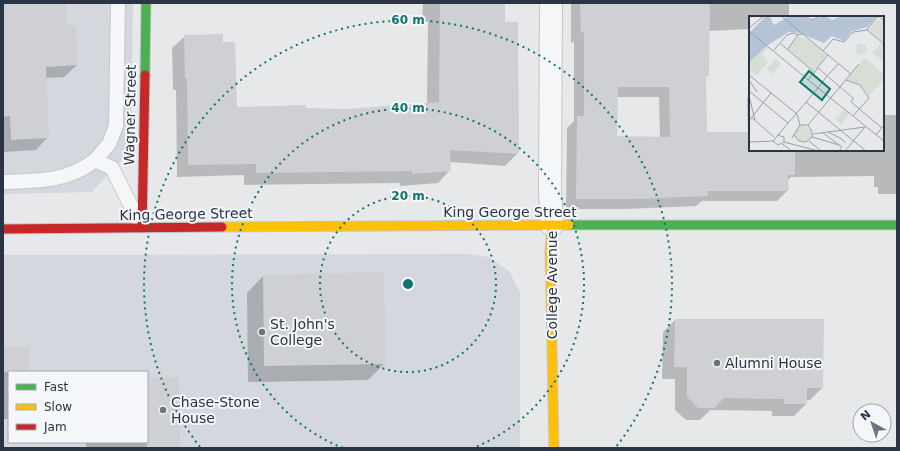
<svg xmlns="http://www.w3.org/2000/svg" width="900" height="451" font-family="'DejaVu Sans',sans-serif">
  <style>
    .built { fill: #d4d7dd; fill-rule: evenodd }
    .shadow { fill: #0003; fill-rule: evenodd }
    .building { fill: #ced0d3; fill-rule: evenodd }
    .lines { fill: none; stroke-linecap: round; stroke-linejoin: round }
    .lane-casing { stroke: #c4c6c8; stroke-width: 16 }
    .street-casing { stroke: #c4c6c8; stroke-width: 24 }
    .fast-casing { stroke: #c4c6c8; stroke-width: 11 }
    .slow-casing { stroke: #c4c6c8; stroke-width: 11 }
    .jam-casing { stroke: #c4c6c8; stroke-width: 11 }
    .lane { stroke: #f5f6f7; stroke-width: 14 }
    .street { stroke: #f5f6f7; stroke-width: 22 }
    .fast { stroke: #4caf50; stroke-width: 9 }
    .slow { stroke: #ffc107; stroke-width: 9 }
    .jam { stroke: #c62828; stroke-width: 9 }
    .ring { fill: none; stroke: #0f766e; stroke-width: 2; stroke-dasharray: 2 4 }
    .poi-dot { fill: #6c737f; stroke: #f4f6f9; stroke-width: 1.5 }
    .labels { text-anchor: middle; stroke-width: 4; stroke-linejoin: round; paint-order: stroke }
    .street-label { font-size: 14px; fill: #2b3445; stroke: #f4f6f9 }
    .poi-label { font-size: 14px; fill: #2b3445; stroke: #f4f6f9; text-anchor: start }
    .inset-road { fill: none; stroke: #9ba0a8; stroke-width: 1 }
    .view { fill: #0f766e; fill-opacity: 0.15; stroke: #0f766e; stroke-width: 2 }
    .inset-edge { fill: none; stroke: #2b3445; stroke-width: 2 }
    .centre { fill: #0f766e; stroke: #f4f6f9; stroke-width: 2 }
    .ring-label { font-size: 12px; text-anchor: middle; font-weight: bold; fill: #0f766e; stroke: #f4f6f9; stroke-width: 4; stroke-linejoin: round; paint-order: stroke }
  </style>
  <rect width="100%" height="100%" fill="#e6e8ea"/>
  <!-- built -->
  <path class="built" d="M 3,3 L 133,3 L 131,149 L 92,192 L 3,194 Z
    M 467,254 L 489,257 L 509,271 L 520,293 L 520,448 L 3,448 L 3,255 ZM 9,372 L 147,372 L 147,442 L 9,442 Z"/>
  <!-- shadow -->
  <path class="shadow" d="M 3,3 L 65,3 L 66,25 L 77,65 L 64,77 L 45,78 L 48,137 L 36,150 L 3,152 Z
    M 423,3 L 504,3 L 504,23 L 518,153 L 505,166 L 450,162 L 450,170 L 438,183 L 400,186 L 400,183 L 244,185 L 244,175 L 177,177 L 176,90 L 173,90 L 172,48 L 185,36 L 222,43 L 236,108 L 347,110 L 427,103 L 428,21 L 422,21 Z
    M 571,3 L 789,3 L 789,17 L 750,17 L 750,29 L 709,31 L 708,75 L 705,78 L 706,133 L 748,133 L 747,98 L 750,95 L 750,150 L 883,150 L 883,115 L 897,115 L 897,194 L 878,194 L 878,187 L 874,187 L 874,176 L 791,177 L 787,181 L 788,190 L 777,201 L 702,201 L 696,206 L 625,209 L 566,209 L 567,128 L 574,121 L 574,42 L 571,43 ZM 617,97 L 659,97 L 660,138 L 616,137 Z
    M 263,276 L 385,363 L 368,380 L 248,382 L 247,293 Z
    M 675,320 L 822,388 L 810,400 L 806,400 L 806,404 L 794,416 L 772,416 L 772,411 L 710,410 L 700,420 L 686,420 L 675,410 L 675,379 L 662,379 L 663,332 Z
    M 3,348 L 28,372 L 9,372 L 9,419 L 3,419 Z
    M 147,379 L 179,448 L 86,448 L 86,442 L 147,442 Z"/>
  <!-- building -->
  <path class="building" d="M 3,3 L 66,3 L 67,24 L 76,27 L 78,65 L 46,67 L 49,138 L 11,140 L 10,116 L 3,117 Z
    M 440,3 L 505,3 L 505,22 L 518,22 L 519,154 L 450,150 L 451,171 L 412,174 L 412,171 L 256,173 L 256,164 L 188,165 L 187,78 L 185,78 L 184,35 L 223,34 L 223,42 L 235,42 L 237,107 L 306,105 L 306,108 L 347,109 L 439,102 Z
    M 580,3 L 710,3 L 709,76 L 706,75 L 707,132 L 750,132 L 750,150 L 795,150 L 795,175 L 788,175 L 789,191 L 707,191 L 708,196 L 636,199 L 576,199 L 577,116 L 584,116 L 584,32 L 581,33 ZM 618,87 L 669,87 L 670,137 L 617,136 Z
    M 384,272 L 386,364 L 264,366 L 263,275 Z
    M 675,319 L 824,319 L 823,388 L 807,388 L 807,404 L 784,404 L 784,399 L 724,398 L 714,408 L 698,408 L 687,397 L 687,367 L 674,367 Z
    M 29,346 L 29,372 L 3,372 L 3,347 Z
    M 179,377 L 180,448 L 147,448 L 147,378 Z"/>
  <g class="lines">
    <!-- lane casing -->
    <g class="lane-casing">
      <path id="lane" d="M 118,3 L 116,126 L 109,144 L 95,160 L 112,168 L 140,224
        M 3,182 C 37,181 68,182 95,160"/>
    </g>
    <!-- street casing -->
    <g class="street-casing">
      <path id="street" d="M 551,3 L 550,191 L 552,225"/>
    </g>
    <!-- fast casing -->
    <g class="fast-casing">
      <path id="fast" d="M 145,75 L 146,3
        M 569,225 L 897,225"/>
    </g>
    <!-- slow casing -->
    <g class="slow-casing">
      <path id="slow" d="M 552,225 L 550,252 L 554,448
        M 222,227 L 569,225"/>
    </g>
    <!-- jam casing -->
    <g class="jam-casing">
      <path id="jam" d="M 142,228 L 145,75
        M 3,229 L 222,227"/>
    </g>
    <!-- lane -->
    <use href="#lane" class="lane"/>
    <!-- street -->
    <use href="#street" class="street"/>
    <!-- fast -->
    <use href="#fast" class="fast"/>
    <!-- slow -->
    <use href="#slow" class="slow"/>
    <!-- jam -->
    <use href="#jam" class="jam"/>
  </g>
  <!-- distance rings -->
  <g class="ring">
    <circle cx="408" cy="284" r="88"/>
    <path d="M343 448A176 176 0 1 1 473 448"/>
    <path d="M200 447A264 264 0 1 1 616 447"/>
  </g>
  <!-- markers -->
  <g class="poi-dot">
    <circle cx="262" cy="332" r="4"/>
    <circle cx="717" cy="363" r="4"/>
    <circle cx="163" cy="410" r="4"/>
  </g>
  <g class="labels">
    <!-- street labels -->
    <g class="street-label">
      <text transform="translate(130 115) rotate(-89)" y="5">Wagner Street</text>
      <text x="510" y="217">King George Street</text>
      <text transform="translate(186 214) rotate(-1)" y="5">King George Street</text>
      <text transform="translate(552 285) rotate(-90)" y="5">College Avenue</text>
    </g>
    <!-- poi labels -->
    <g class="poi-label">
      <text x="270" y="329">St. John's<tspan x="270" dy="16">College</tspan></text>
      <text x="725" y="368">Alumni House</text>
      <text x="171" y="407">Chase-Stone<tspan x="171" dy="16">House</tspan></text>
    </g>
  </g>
  <!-- overview -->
  <g transform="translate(749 16)">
    <rect width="135" height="135" fill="#e6e8ea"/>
    <path d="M 129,3 L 135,7 L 135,27 L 120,14 ZM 50,20 L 60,24 L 78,39 L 65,55 L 39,33 ZM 132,27 L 135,29 L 135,47 L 123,37 ZM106.5 33a5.5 5.5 0 1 1 11 0a5.5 5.5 0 1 1-11 0ZM 17,30 L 19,31 L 13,38 L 19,46 L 8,59 L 5,58 L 0,54 L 7,45 L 2,50 L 0,46 ZM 116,42 L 135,58 L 135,63 L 120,80 L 111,69 L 98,63 ZM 27,43 L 32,48 L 24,58 L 18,53 ZM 94,94 L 100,98 L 92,108 L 86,103 ZM 53,109 L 62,113 L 63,120 L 56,126 L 50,124 L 45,118 L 48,112 Z" fill="#d6ded6"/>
    <path d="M 17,0 L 21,1 L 25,9 L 40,0 L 55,0 L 61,4 L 76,0 L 83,4 L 93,0 L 128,0 L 119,11 L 103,15 L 95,25 L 83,20 L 75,27 L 50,17 L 40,16 L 19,29 L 0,46 L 0,17 Z" fill="#b4c4d5"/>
    <path class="inset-road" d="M 32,0 L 102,58M 56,0 L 63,4 L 71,0M 0,12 L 15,0M 118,14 L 129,0 L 135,5M 118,14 L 135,28M 0,15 L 69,72 L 24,125M 32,28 L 65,56M 25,34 L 38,19 L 44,17 L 49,19M 38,34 L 49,19 L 53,18M 74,35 L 84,23 L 95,26 L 104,16 L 118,14M 68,52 L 79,39M 0,59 L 48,98 L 51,109M 79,59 L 89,48M 78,60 L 69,72 L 135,125M 0,64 L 8,76M 59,64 L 69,52 L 104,82M 97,64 L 111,69 L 120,82 L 104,100M 0,75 L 39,107M 0,80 L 6,104M 105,82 L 102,86 L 133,112M 57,86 L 117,135M 14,87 L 22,77M 2,101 L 25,121M 0,105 L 14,87M 59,109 L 110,48M 79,116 L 93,123 L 96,127M 74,117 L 93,131 L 90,135M 64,118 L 116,111M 127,119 L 135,109M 63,121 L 90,129M 43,122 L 51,109 L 59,109 L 63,115 L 63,121 L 57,126 L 50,125 L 45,119M 24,125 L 29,129 L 35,126 L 35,121 L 28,119M 60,125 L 72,135M 0,126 L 24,125M 35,126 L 69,135M 33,128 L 43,135M 96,135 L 116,111"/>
    <path class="view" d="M 60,55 L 81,73 L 73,84 L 51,66 Z"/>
    <rect width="135" height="135" class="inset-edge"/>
  </g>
  <circle cx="408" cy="284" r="6" class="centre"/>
  <g class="ring-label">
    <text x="408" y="24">60 m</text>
    <text x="408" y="112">40 m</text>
    <text x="408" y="200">20 m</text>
  </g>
  <!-- border -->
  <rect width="900" height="451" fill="none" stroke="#2b3445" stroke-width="8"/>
  <!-- legend -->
  <rect x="8" y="371" width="140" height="72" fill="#f4f6f9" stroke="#a4a8b1"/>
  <rect x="16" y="384" width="20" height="6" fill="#4caf50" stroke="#a4a8b1"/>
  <text x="44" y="391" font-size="12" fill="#2b3445">Fast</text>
  <rect x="16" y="404" width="20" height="6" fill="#ffc107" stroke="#a4a8b1"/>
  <text x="44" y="411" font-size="12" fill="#2b3445">Slow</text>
  <rect x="16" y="424" width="20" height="6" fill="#c62828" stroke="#a4a8b1"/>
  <text x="44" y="431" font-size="12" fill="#2b3445">Jam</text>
  <!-- north arrow -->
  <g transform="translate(872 423) rotate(320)"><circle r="19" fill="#f4f6f9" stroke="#a4a8b1"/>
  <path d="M0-3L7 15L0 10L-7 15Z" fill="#6c737f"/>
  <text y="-6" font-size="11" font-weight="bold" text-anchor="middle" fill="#2b3445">N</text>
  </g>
</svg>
